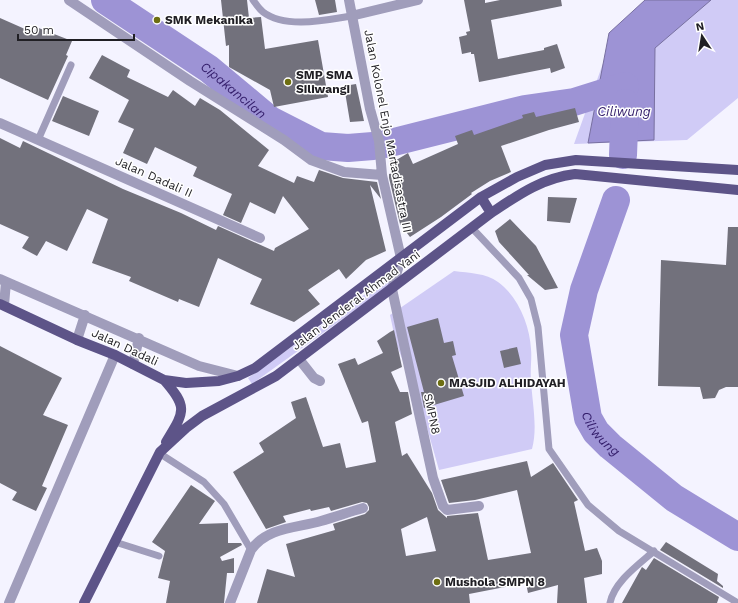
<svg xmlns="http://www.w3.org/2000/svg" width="738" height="603" font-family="'Work Sans',sans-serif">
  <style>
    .green { fill: #d0cbf6 }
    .water { fill: #9d93d5; stroke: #7870a0 }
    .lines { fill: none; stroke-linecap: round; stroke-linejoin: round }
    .river { stroke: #9d93d5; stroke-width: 28 }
    .building { fill: #72717c; fill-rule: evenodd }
    .lane { stroke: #a09dbb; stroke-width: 7 }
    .street { stroke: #a09dbb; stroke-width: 10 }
    .primary { stroke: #5d5488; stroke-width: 10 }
    .poi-dot { fill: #6d6e11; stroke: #fff; stroke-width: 1.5 }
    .labels { text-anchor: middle; stroke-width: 3; stroke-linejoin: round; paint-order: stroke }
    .poi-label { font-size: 12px; font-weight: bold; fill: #201f24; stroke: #fff; text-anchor: start }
    .street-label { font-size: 12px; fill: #201f24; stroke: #fff }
    .water-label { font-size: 13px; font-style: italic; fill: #331d6a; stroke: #fff }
  </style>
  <rect width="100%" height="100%" fill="#f4f3ff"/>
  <!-- green -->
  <path class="green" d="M 678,0 L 738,0 L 738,98 L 687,140 L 574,144 L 611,41 Z
    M 454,271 C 469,273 486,273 498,282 C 518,296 530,326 531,349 C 532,359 530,369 531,380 C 532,402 538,427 532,449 L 439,470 L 422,410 L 396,343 L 390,315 Z
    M 396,272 L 401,277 L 252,384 L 248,378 Z"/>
  <!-- water -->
  <path class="water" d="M 645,0 L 711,0 L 655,48 L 654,140 L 588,143 L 609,33 Z"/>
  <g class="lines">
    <!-- river -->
    <g class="river">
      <path id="s1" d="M 105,0 L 209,69 L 270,120 L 321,146 L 348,148 L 373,146"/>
      <path d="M 386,144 L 525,109 L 574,102 L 625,86"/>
      <path d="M 623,155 L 625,103"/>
      <path id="s2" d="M 616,200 L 584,290 L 574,335 L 588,418 L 596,432 L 610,446 L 674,498 L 738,537"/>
    </g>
  </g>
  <!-- building -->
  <path class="building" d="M 221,0 L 247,0 L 249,18 L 261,17 L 265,49 L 318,40 L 328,97 L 274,107 L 270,90 L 229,67 L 229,45 L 226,46 Z
    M 315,0 L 335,0 L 337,12 L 319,15 Z
    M 464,0 L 485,0 L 485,3 L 500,0 L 561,0 L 562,6 L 491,20 L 498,59 L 544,50 L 544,48 L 557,44 L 565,68 L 551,73 L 550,68 L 479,82 L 474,54 L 471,54 L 471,52 L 462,54 L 459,37 L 467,35 L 466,32 L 470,31 Z
    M 0,18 L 34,33 L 36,27 L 72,41 L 66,55 L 68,56 L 48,100 L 0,78 Z
    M 102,55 L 130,70 L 127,77 L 168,97 L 173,90 L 195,106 L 200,98 L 220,110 L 269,150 L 258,166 L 294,183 L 297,176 L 314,182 L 319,170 L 343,178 L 377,182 L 381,199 L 370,185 L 386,251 L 366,260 L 346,279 L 339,269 L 308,290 L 320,304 L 294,322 L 250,304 L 262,279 L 218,258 L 199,307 L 179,299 L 178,302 L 129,281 L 131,277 L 92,263 L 108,219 L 87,209 L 67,251 L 46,241 L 37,256 L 22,248 L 29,237 L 0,224 L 0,138 L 20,148 L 23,141 L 123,189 L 181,213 L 216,230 L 218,226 L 274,251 L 275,248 L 309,229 L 283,196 L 275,214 L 250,202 L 241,223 L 223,215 L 232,194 L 193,176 L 197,167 L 155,147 L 147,164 L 123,153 L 134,129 L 118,122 L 129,100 L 89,78 Z
    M 356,84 L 364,121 L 350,122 L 344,86 Z
    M 63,96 L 99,111 L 89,136 L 52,121 Z
    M 575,108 L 579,122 L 549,130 L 501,146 L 511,172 L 490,181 L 471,193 L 472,194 L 441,217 L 410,237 L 400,224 L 389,178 L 389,174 L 393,173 L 390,161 L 398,159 L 408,153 L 413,164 L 458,144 L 455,136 L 472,130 L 474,135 L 523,118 L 522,115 L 534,112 L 536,117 Z
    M 548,197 L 577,198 L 570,223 L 547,221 Z
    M 510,219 L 536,246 L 558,288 L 545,290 L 527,275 L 529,275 L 499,242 L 495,231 Z
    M 728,227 L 738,227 L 738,387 L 726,387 L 719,390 L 715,398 L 703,399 L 700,387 L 658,386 L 661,260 L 726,265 Z
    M 438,318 L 444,343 L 453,341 L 456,355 L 452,356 L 464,396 L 424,408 L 421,392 L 424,392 L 407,327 Z
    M 394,330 L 402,367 L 391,372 L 400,392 L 408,392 L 412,414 L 395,422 L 402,456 L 407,453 L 432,493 L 438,510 L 447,518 L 447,516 L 478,513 L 488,560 L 531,553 L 517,490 L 475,500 L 449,503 L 441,480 L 527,461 L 531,477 L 553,463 L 578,500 L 574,502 L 585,551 L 597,548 L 602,561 L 602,574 L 584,578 L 587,603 L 557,603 L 558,585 L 528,593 L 526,583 L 469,594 L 470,603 L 257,603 L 267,569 L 295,577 L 286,544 L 335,530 L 333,524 L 365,514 L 369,510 L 369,507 L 367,503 L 362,502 L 331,511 L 329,507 L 311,511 L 310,509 L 283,516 L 286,522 L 266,529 L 233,472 L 264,452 L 259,443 L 296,418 L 291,402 L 306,397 L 323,447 L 340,443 L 346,468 L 376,462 L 368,421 L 362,423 L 338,364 L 355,358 L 358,365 L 383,353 L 377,341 L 390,332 ZM 427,517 L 436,551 L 406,556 L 401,529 Z
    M 0,346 L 62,378 L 43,415 L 68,425 L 42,486 L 47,488 L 36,511 L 12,500 L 17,492 L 0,483 Z
    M 517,347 L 521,364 L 504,368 L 500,351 Z
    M 191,485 L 215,501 L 199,524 L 228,523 L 228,543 L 241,543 L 242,545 L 220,557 L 222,561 L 234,558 L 234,573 L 227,573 L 224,603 L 166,603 L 170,581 L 158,578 L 165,551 L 152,542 Z
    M 666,542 L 718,574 L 717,581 L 723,586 L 723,588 L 660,550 Z
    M 654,558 L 719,597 L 717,603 L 622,603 L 642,567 L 646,570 Z"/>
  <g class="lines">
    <!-- lane -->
    <path class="lane" d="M 253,0 C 256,4 259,9 263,12 C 285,29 326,20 351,16
      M 38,140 L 71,65
      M 472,228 L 519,278 L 531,299 L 538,327 L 549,449 L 588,505 L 619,531 L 738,603
      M 159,453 L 204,482 L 224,504 L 251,550
      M 115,542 L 159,556
      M 610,603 C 614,582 638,565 654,551"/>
    <!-- street -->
    <path class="street" d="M 69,0 L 190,81 L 284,140 L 311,160 L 344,172 L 382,175
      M 349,0 L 370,109 L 379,141 L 382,175 L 401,258 L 392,289 L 433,478 L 443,506 L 447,510 L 479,506
      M 351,16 L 418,0
      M 0,123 L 260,238
      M 0,279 L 199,366 L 238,376
      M 4,305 L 6,282
      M 77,340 L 85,315
      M 299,359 L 314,378 L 320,381
      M 133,364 L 139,338
      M 9,603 L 115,355
      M 230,603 L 251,550 C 267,527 297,528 321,521 C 335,517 349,512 363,508"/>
    <!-- primary -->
    <path class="primary" d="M 481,197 L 491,213
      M 0,304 L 77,340 L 115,355 L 164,380 L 186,383 L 219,381 L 238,376 L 255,368 L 481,197 L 517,177 L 545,165 L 576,160 L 738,170
      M 164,380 C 189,408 184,412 166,442
      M 84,603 L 160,452 L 186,428 L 202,416 L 276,376 L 491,213 C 518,195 542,178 575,174 L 738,190"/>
  </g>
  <!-- markers -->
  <g class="poi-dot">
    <circle cx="157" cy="20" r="4"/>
    <circle cx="288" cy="82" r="4"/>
    <circle cx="441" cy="383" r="4"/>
    <circle cx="437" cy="582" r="4"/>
  </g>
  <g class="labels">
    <!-- poi labels -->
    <g class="poi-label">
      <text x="165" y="24">SMK Mekanika</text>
      <text x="296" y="79">SMP SMA<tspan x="296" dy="14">Siliwangi</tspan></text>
      <text x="449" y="387">MASJID ALHIDAYAH</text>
      <text x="445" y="586">Mushola SMPN 8</text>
    </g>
    <!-- street labels -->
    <g class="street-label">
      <text transform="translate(388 131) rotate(79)" y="4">Jalan Kolonel Enjo Martadisastra III</text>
      <text transform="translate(154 177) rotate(24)" y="4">Jalan Dadali II</text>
      <text transform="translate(356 300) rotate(-37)" y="4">Jalan Jenderal Ahmad Yani</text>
      <text transform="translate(125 347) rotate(25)" y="4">Jalan Dadali</text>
      <text transform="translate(432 414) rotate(78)" y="4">SMPN8</text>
    </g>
    <!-- water labels -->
    <g class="water-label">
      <text dy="5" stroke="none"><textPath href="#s1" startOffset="157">Cipakancilan</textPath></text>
      <text x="624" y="116">Ciliwung</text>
      <text dy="5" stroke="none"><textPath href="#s2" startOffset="246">Ciliwung</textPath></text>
    </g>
  </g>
  <!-- north arrow -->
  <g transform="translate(702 36) rotate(348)" stroke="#ffffff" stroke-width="3" paint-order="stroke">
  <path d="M0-3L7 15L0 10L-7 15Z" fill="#201f24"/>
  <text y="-6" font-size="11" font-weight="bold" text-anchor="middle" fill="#201f24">N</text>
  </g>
  <!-- scale -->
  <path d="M18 34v6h116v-6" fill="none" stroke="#201f24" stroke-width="2"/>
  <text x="24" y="34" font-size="12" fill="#201f24" stroke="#ffffff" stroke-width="3" paint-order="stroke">50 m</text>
</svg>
